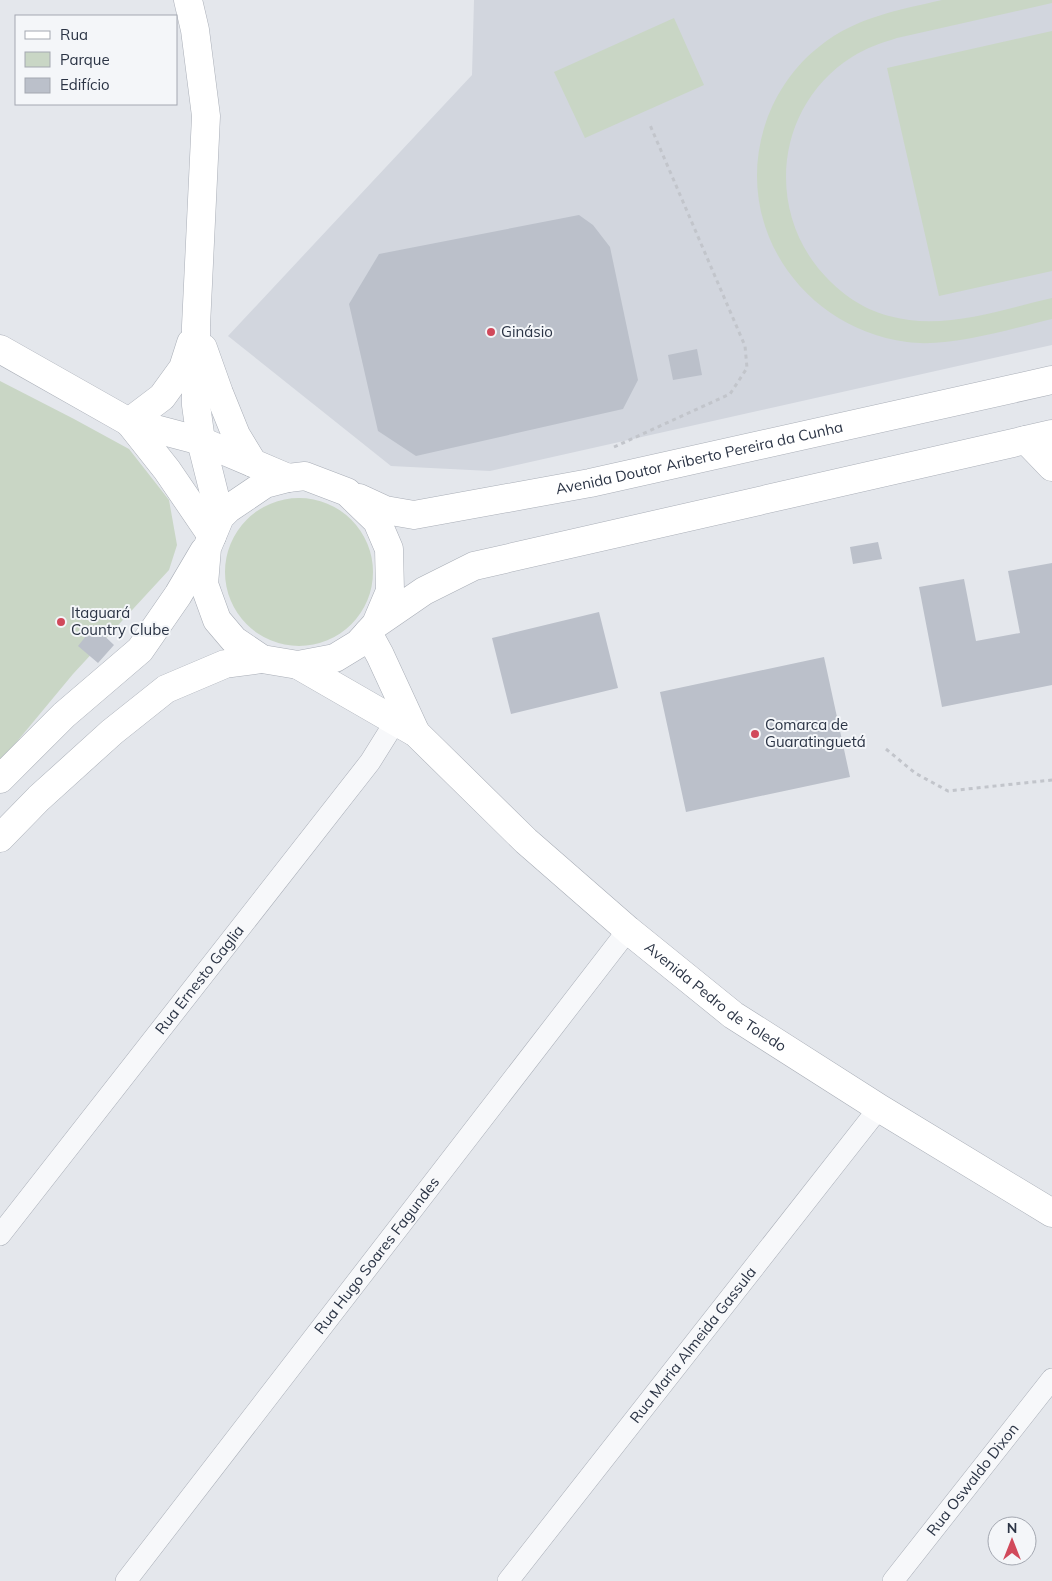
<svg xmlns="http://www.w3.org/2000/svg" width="1052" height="1581" font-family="Mulish,sans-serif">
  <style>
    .built { fill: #d2d6de }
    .green { fill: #c9d6c5 }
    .building { fill: #bbc0ca }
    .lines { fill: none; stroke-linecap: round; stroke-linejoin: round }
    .street-casing { stroke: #a9aeb7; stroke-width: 22 }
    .secondary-casing { stroke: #a9aeb7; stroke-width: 29 }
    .path { stroke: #c2c5cb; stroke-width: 3; stroke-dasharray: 4 4; stroke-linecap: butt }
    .street { stroke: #f7f8fa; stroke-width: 21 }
    .secondary { stroke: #fff; stroke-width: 28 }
    .poi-dot { fill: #d1495b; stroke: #f4f6f9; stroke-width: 2 }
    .labels { text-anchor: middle; stroke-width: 4; stroke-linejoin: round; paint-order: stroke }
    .poi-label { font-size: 15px; fill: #2b3445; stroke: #f4f6f9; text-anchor: start }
    .street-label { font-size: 15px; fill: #2b3445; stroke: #f4f6f9 }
  </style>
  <rect width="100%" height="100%" fill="#e4e7ec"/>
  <!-- built -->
  <path class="built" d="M 474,0 L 1052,0 L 1052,345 L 490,471 L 391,466 L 228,336 L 472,75 Z"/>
  <!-- green -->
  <path class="green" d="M 942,0 L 1052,0 L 1052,3 L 897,38 C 881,43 866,48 852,57 C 779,103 765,202 818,268 C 836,290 861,309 889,316 C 943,331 999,310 1052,298 L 1052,319 C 1010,329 949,348 907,342 C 802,328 731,225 766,122 C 776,93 795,65 820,46 C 856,17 899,10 942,0 Z
    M 674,18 L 704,85 L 585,138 L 554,72 Z
    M 1052,31 L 1052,271 L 939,296 L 887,68 Z
    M 0,381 L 74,419 L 129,449 L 169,500 L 177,545 L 169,570 L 73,674 L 0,762 Z
    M225 572a74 74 0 1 1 148 0a74 74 0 1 1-148 0Z"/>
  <!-- building -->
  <path class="building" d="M 579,215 L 593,225 L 610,247 L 638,380 L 623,409 L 416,456 L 378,431 L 349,304 L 379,254 Z
    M 697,349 L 702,375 L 673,380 L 668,355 Z
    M 878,542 L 882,559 L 853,564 L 850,547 Z
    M 1052,563 L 1052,685 L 942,707 L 919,587 L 964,579 L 976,641 L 1020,633 L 1008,571 Z
    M 599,612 L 618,688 L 511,714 L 492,638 Z
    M 94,626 L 114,645 L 98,663 L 78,646 Z
    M 824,657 L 850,777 L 686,812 L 660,692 Z"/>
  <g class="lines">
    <!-- street casing -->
    <g class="street-casing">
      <g id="street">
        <path id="s1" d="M 0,1235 L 370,762 L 395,722"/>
        <path id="s2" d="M 126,1581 L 628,930"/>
        <path id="s3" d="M 508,1581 L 879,1108"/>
        <path id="s4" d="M 893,1581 L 1052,1379"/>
      </g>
    </g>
    <!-- secondary casing -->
    <g class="secondary-casing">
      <g id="secondary">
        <path d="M 188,0 L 195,30 L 206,116 L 196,326 L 196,405 L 201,441 L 220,517"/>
        <path d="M 203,348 L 219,393 L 236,435 L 253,463"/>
        <path d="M 0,349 L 129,422 L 201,441 L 288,478"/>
        <path d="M 129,422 L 167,470 L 212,536"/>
        <path d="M 129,422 L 162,397 L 183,368 L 191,343"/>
        <path d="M 1026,440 L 1052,467"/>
        <path id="s5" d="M 359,498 L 385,510 L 414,515 L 590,483 L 1052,380"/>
        <path d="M 376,624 L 390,591 L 389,549 L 377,521 L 347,492 L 305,476 L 288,478 L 265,484 L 228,509 L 220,517 L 207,548 L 204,584 L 217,620 L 234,640 L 262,659 L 298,665 L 335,658 L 358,644 L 376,624 L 424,591 L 474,566 L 1052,434"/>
        <path d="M 368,633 L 380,655 L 416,733"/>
        <path id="s6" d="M 298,665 L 416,733 L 526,841 L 628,930 L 733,1015 L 879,1108 L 1052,1213"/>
        <path d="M 0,779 L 64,715 L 140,650 L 178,595 L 204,551"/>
        <path d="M 0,838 L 39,798 L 112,732 L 166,689 L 225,664 L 262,659"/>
      </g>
    </g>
    <!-- path -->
    <path class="path" d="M 614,447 L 730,394 L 747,368 L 745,346 L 650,125
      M 886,749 L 915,773 L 948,791 L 1052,780"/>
    <!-- street -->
    <use href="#street" class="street"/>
    <!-- secondary -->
    <use href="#secondary" class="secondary"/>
  </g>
  <!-- markers -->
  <g class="poi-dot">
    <circle cx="491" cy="332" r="5"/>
    <circle cx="61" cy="622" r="5"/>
    <circle cx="755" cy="734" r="5"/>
  </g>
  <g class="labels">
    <!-- poi labels -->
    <g class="poi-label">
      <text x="501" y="337">Ginásio</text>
      <text x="71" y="618">Itaguará<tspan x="71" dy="17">Country Clube</tspan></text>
      <text x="765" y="730">Comarca de<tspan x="765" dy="17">Guaratinguetá</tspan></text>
    </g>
    <!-- street labels -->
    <g class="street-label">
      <text dy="5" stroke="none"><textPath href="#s5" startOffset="349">Avenida Doutor Ariberto Pereira da Cunha</textPath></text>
      <text dy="5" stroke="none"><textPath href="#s1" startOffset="324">Rua Ernesto Gaglia</textPath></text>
      <text dy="5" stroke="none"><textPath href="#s6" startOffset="536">Avenida Pedro de Toledo</textPath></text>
      <text dy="5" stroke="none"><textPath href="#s2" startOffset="411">Rua Hugo Soares Fagundes</textPath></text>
      <text dy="5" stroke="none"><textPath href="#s3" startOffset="300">Rua Maria Almeida Gassula</textPath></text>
      <text dy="5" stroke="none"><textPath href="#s4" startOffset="129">Rua Oswaldo Dixon</textPath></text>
    </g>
  </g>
  <!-- legend -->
  <rect x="15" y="15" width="162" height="90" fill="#f4f6f9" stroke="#a4a8b1"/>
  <rect x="25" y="31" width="25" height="8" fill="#ffffff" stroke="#a4a8b1"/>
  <text x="60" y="40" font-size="15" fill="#2b3445">Rua</text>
  <rect x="25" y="52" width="25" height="15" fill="#c9d6c5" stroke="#a4a8b1"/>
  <text x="60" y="65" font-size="15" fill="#2b3445">Parque</text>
  <rect x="25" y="78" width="25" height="15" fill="#bbc0ca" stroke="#a4a8b1"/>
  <text x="60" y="90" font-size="15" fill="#2b3445">Edifício</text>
  <!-- north arrow -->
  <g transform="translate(1012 1541)"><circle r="24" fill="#f4f6f9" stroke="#a4a8b1"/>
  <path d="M0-4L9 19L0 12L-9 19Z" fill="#d1495b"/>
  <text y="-8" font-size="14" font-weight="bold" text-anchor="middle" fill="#2b3445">N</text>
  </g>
</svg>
